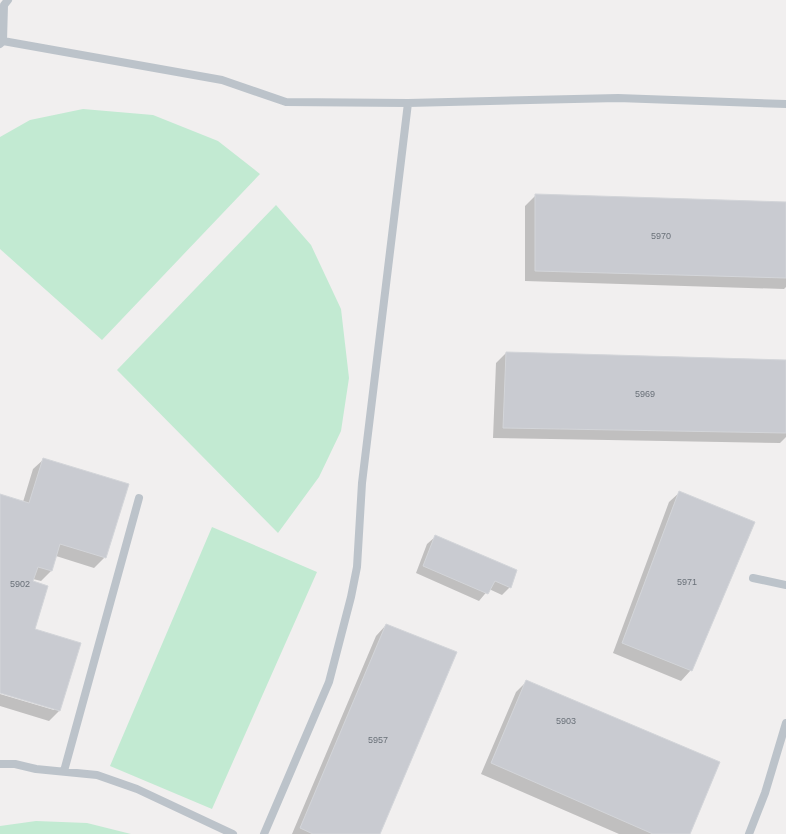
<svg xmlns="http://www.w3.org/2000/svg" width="786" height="834" font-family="Helvetica,sans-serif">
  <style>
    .green { fill: #c2ead2 }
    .shadow { fill: #0003 }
    .building { fill: #c9cbd1; stroke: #d3d5d9 }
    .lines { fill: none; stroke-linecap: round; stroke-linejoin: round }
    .service { stroke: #bcc3ca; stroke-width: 8 }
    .labels { text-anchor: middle; stroke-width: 4; stroke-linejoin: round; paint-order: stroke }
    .number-label { font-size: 9px; fill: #697078 }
  </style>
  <rect width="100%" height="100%" fill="#f1efef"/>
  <!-- green -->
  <path class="green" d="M 83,109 L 153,115 L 218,141 L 260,174 L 102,340 L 0,249 L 0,137 L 30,120 Z
    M 276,205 L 311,245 L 341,309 L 349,378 L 341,431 L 319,477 L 278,533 L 117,370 Z
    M 212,527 L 317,572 L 212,809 L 110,766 Z
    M 36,821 L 87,823 L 131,834 L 0,834 L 0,826 Z"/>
  <!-- shadow -->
  <path class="shadow" d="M 536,195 L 786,203 L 786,287 L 784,289 L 525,281 L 525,206 Z
    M 506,353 L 786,361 L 786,437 L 780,443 L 493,438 L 496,363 Z
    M 44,459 L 105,557 L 94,568 L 56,556 L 51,571 L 41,581 L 33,579 L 32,582 L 33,630 L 59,711 L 49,721 L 0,706 L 0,694 L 54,710 L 54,708 L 0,692 L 0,495 L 23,502 L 33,469 Z
    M 680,492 L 691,670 L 681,681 L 613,653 L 669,502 Z
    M 435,537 L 510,587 L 502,595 L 489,589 L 479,601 L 416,573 L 427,544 Z
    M 386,625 L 378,834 L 292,834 L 376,636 Z
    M 526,682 L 689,834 L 619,834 L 481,774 L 516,692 Z"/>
  <!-- building -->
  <path class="building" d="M 535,194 L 786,202 L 786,278 L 535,271 Z
    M 506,352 L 786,360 L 786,433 L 503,428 Z
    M 43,458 L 129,484 L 106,558 L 60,544 L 52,571 L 38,567 L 33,581 L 48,586 L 35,629 L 81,643 L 60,711 L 0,693 L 0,494 L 29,503 Z
    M 679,491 L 755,522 L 692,671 L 622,643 Z
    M 435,535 L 517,570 L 511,588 L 495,581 L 488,594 L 423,566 Z
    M 386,624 L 457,652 L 380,834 L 313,834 L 300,828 Z
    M 526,680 L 720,762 L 690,834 L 653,834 L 491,763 Z"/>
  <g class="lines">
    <!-- service -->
    <path class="service" d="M 3,41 L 4,5 L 8,0
      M 0,44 L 3,41 L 222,80 L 286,102 L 408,103 L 618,98 L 786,104
      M 753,578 L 786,585
      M 0,764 L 15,764 L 36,769 L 97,775 L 137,789 L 233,834
      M 64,771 L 139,498
      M 264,834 L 329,682 L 351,597 L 357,567 L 362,483 L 408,103
      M 749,834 L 765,793 L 786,723"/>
  </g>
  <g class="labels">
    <!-- number labels -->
    <g class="number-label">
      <text x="661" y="239">5970</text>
      <text x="645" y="397">5969</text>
      <text x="687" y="585">5971</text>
      <text x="20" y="587">5902</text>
      <text x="566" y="724">5903</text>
      <text x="378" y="743">5957</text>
    </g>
  </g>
</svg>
